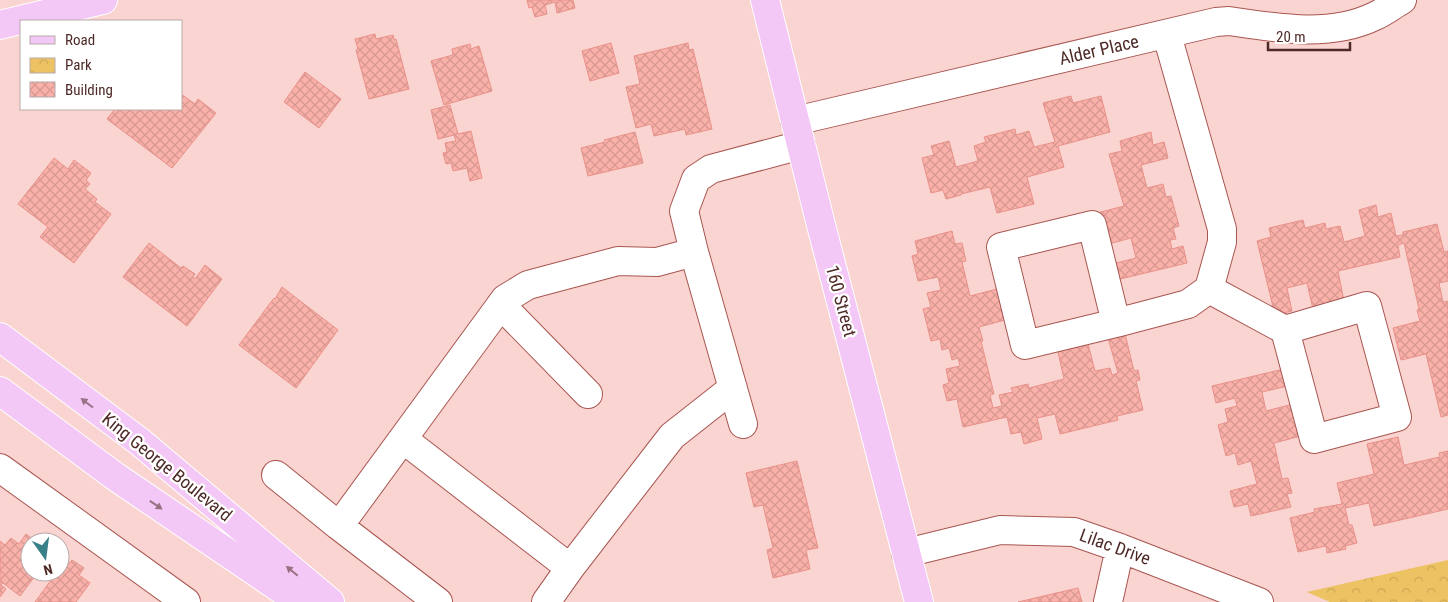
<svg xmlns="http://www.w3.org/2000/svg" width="1448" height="602" font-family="'Roboto Condensed',sans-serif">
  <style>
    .park { fill: url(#park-crowns) }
    .building { fill: url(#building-cross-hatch); stroke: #e99189 }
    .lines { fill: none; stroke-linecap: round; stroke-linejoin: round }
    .minor-casing { stroke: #a85651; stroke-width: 30 }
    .major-casing { stroke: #fff; stroke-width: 30 }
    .minor { stroke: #fff; stroke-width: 28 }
    .major { stroke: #f4c8f6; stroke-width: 28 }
    .oneway { fill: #997184 }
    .labels { text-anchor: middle; stroke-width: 4.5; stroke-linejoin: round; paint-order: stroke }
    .street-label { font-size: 18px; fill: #4e2a27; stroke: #fff }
  </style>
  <defs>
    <pattern id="park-crowns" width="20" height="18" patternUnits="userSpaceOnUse" patternTransform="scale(1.25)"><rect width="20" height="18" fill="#edc262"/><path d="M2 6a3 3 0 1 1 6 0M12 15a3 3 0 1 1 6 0" fill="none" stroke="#cda755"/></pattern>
    <pattern id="building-cross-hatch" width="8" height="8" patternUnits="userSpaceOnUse" patternTransform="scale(1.25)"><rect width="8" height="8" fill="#fab1aa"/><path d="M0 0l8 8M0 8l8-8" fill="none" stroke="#d89892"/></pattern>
  </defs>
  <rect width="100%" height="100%" fill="#fad4d0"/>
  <!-- park -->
  <path class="park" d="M 1448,560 L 1448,602 L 1330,602 L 1307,592 Z"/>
  <!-- building -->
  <path class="building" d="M 527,0 L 573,0 L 575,8 L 557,13 L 555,2 L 545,5 L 547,14 L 535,17 L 532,7 L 529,8 Z
    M 375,34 L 376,39 L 393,35 L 394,40 L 396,39 L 409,89 L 369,99 L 356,50 L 358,49 L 355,39 Z
    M 611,43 L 619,73 L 590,81 L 582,51 Z
    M 688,43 L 689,50 L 693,49 L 712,129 L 686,135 L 685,129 L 654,136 L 651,124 L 636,128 L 626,87 L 640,84 L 634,56 Z
    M 470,44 L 471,49 L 479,46 L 492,91 L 444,105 L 431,61 L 453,55 L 452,49 Z
    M 305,72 L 341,99 L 319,128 L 284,102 Z
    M 181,94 L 195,104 L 198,99 L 216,113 L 172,168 L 107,119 L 115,109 L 181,109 Z
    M 1071,96 L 1073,103 L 1101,96 L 1110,132 L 1058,146 L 1064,167 L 1027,177 L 1034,204 L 997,213 L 990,187 L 961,194 L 961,195 L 946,199 L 943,190 L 931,193 L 922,158 L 934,155 L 931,146 L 949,141 L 956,167 L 978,161 L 974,146 L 986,142 L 984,137 L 1015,129 L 1016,135 L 1029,131 L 1034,147 L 1055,142 L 1043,103 Z
    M 450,105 L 458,134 L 471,131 L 482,178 L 470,181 L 467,168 L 453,171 L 451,163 L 446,164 L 443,153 L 447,152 L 445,143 L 456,141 L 454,135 L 438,139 L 431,110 Z
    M 635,132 L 643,163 L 588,176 L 581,148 L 605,142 L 604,140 Z
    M 1151,132 L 1153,145 L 1164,142 L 1168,158 L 1141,165 L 1147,188 L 1163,184 L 1166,197 L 1171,196 L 1179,226 L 1173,228 L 1176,239 L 1170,240 L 1172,249 L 1183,246 L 1187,263 L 1112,281 L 1108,265 L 1136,258 L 1131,238 L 1105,245 L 1097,213 L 1124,206 L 1109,154 L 1122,151 L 1120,141 Z
    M 54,158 L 68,169 L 74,160 L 91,173 L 86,180 L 90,184 L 85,189 L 97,199 L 95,202 L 111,214 L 74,263 L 40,237 L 48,227 L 18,204 Z
    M 1376,205 L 1378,217 L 1391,213 L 1396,236 L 1403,235 L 1403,232 L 1437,224 L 1444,252 L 1448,251 L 1448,281 L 1439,283 L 1443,302 L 1448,301 L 1448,415 L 1441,417 L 1426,354 L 1401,360 L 1393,328 L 1420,321 L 1417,310 L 1419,309 L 1404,243 L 1398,245 L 1400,257 L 1338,271 L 1344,301 L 1313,309 L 1307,283 L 1287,288 L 1292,311 L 1275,315 L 1257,241 L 1271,237 L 1269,228 L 1303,220 L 1305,228 L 1325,223 L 1326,229 L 1340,226 L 1344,242 L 1365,236 L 1359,210 Z
    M 952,231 L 955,244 L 962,243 L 966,261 L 962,262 L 970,296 L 997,289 L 1005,320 L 979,327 L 983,341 L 981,341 L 994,394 L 990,395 L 993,408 L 1002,406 L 999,395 L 1013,392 L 1011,388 L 1028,384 L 1029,388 L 1064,379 L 1058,352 L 1088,344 L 1095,371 L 1110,368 L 1112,375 L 1118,373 L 1108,338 L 1125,334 L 1134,371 L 1138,370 L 1140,380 L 1136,381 L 1143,410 L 1117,416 L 1118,420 L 1060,434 L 1055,414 L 1037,418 L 1042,439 L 1024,444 L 1021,432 L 1011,434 L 1007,417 L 963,427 L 957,399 L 947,401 L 943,385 L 949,383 L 946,369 L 960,366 L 958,358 L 952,360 L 949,348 L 942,350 L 940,339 L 931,341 L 923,309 L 931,307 L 927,293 L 941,290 L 938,277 L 918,281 L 912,256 L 918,254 L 915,241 Z
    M 149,243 L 181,268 L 183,266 L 195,274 L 193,277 L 195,279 L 205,265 L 222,279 L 187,326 L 123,277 Z
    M 282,287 L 338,330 L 296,388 L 239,345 L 274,298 L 275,299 Z
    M 1288,368 L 1292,385 L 1262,392 L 1266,411 L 1297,403 L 1305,435 L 1274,443 L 1282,479 L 1288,478 L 1292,493 L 1287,494 L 1291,507 L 1251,516 L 1248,504 L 1234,507 L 1230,491 L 1257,484 L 1251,461 L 1238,465 L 1235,453 L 1226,456 L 1218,425 L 1228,422 L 1225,409 L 1237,406 L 1235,398 L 1216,403 L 1212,386 Z
    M 1398,437 L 1404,465 L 1440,457 L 1439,453 L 1448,451 L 1448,509 L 1374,526 L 1369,503 L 1345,508 L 1349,525 L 1352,525 L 1357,543 L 1345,546 L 1346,549 L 1327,553 L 1326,546 L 1298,552 L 1290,518 L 1315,512 L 1314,509 L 1342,504 L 1337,483 L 1374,474 L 1367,444 Z
    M 797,461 L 818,548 L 806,550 L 810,569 L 773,578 L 767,550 L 773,548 L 763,505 L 754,507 L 746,473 Z
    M 26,534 L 37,542 L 30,542 L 30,572 L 38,572 L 20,596 L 3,583 L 1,585 L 6,589 L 0,597 L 0,541 L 5,545 L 11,538 L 19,544 Z
    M 72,560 L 84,568 L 79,575 L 90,583 L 76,602 L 35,602 L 57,572 L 60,572 L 60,568 L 64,563 L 68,565 Z
    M 1078,588 L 1082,602 L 1018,602 Z"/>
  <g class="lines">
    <!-- minor casing -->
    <g class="minor-casing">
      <path id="minor" d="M 1167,35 L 1222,229 L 1222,242 L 1209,289
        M 795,121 L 1216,22 L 1229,21 C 1276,28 1330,38 1375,16 C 1384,12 1393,5 1402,0
        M 1092,225 L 1116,323 L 1025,345 L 1001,247 Z
        M 694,252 L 743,424
        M 501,305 L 588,394
        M 1116,323 L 1188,304 L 1209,289 L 1285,330 L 1367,306 L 1397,417 L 1314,439 L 1285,330
        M 403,439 L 570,568 L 672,436 L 733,388
        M 0,468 L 186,602
        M 276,475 L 339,526 L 438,602
        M 339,526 L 505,299 L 528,285 L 618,261 L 657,262 L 694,252 L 684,211 L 696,179 L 711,169 L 801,145
        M 906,553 L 1000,530 L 1074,532 L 1120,548 L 1259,602
        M 546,602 L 570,568
        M 1108,602 L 1120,548"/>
    </g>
    <!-- major casing -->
    <g class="major-casing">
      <path id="major" d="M 765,0 L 821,225 L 919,602
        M 0,25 L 103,0
        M 0,337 L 140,442 L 330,602
        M 0,391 L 116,477 L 300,602"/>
    </g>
    <!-- minor -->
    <use href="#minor" class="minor"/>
    <!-- major -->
    <use href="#major" class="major"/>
  </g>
  <!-- one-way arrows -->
  <defs><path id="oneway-solid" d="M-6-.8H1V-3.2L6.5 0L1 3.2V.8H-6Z" transform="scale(1.25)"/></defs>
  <g class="oneway">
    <use href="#oneway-solid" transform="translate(87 403) rotate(-143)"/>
    <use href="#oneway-solid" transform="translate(156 505) rotate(34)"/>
    <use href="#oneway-solid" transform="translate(292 571) rotate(-140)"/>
  </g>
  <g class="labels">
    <!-- street labels -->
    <g class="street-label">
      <text transform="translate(1099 50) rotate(-13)" y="6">Alder Place</text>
      <text transform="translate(841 301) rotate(75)" y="6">160 Street</text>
      <text transform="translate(167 467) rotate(39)" y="6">King George Boulevard</text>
      <text transform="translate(1115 547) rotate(20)" y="6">Lilac Drive</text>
    </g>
  </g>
  <!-- legend -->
  <rect x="20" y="20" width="162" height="90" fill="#ffffff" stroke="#b8aaa9"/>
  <rect x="30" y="36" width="25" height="8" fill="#f4c8f6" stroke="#b8aaa9"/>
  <text x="65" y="45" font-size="15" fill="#4e2a27">Road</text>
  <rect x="30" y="58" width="25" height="15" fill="url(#park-crowns)" stroke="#b8aaa9"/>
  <text x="65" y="70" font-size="15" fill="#4e2a27">Park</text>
  <rect x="30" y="82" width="25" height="15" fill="url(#building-cross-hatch)" stroke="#b8aaa9"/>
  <text x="65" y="95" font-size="15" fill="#4e2a27">Building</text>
  <!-- north arrow -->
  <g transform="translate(45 557) rotate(166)"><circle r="24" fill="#ffffff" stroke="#b8aaa9"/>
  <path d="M0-4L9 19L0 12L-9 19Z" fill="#398189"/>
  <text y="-8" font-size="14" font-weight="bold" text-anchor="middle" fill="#4e2a27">N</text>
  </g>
  <!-- scale -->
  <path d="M1268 42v8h82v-8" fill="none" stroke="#4e2a27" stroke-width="2.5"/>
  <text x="1276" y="42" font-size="15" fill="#4e2a27" stroke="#ffffff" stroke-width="4" paint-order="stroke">20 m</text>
</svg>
